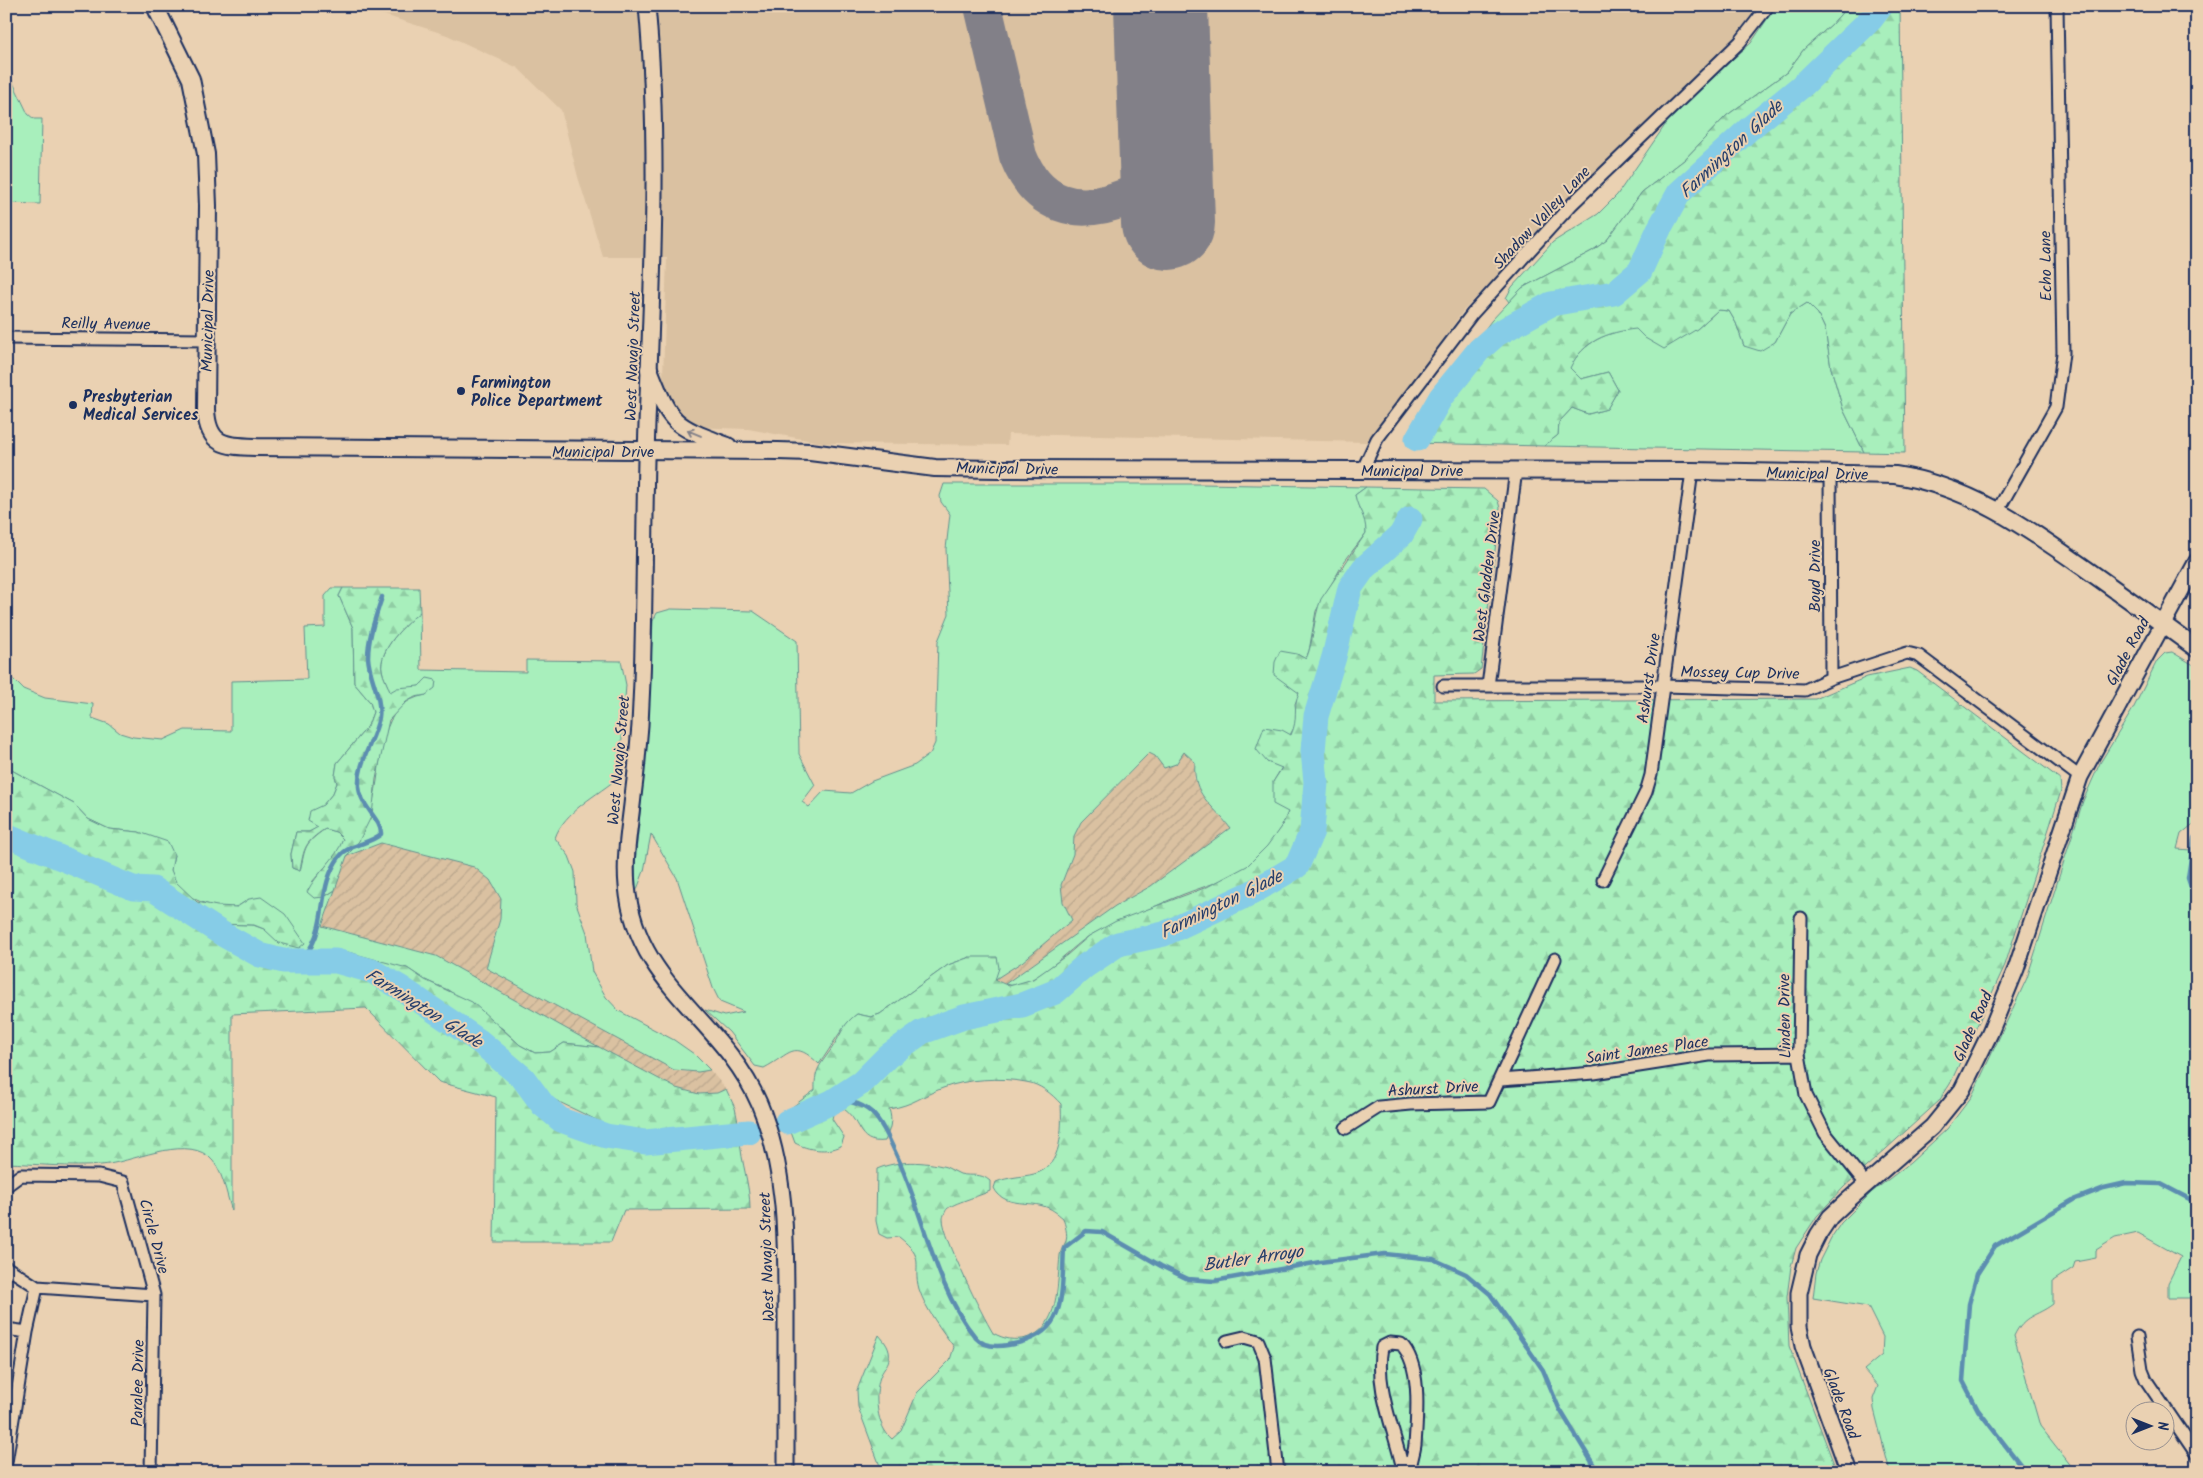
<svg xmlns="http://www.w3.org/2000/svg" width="2203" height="1478" font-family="Kalam,sans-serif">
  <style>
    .built { fill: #dac1a1 }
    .industrial { fill: url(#industrial-furrows) }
    .grass { fill: #a8efbc; stroke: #628f8d }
    .forest { fill: url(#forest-firs); stroke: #628f8d }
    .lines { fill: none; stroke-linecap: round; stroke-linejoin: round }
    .stream { stroke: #5b8db0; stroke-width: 4.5 }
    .river { stroke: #86cce7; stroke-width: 25 }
    .taxiway { stroke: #828088; stroke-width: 38 }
    .runway { stroke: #828088; stroke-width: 94 }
    .minor-casing { stroke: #1b2f5e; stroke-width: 15 }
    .tertiary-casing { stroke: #1b2f5e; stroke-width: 19 }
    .secondary-casing { stroke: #1b2f5e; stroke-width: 20 }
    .minor { stroke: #ead1b2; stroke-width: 11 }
    .tertiary { stroke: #ead1b2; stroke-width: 15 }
    .secondary { stroke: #ead1b2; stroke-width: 16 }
    .oneway { stroke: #828088 }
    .poi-dot { fill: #1b2f5e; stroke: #ead1b2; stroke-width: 2 }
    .labels { text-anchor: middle; stroke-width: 4; stroke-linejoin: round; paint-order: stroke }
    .street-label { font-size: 16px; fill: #1b2f5e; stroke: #ead1b2 }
    .poi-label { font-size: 16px; font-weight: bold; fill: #1b2f5e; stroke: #ead1b2; text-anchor: start }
    .water-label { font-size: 18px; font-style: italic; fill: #263f6c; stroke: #ead1b2 }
  </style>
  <defs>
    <pattern id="industrial-furrows" width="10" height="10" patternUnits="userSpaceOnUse" patternTransform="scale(1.25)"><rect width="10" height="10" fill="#dac1a1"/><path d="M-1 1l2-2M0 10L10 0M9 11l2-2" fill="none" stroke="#baa68d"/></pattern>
    <pattern id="forest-firs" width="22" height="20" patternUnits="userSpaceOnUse" patternTransform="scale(1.25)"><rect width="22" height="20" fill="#a8efbc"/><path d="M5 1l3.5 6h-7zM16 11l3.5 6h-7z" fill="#90cda4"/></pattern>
  </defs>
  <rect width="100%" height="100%" fill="#ead1b2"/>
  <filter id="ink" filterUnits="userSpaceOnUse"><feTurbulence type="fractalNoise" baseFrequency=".02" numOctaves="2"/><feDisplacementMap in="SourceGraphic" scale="10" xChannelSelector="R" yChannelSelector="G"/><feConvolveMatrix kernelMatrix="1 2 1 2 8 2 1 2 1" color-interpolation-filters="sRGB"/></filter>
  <g filter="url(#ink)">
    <!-- built -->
    <path class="built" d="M 356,6 L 1759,6 L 1721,53 L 1572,194 L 1514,259 L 1463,311 L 1405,394 L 1367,442 L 1008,434 L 1007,445 L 824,443 L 748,429 L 693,427 L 682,422 L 665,388 L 663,377 L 667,257 L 603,257 L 578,177 L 561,110 L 518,68 L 447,35 Z"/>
    <!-- industrial -->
    <path class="industrial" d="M 1184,751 L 1195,762 L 1194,778 L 1201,794 L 1230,828 L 1151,886 L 1115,906 L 1005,984 L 994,980 L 1022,962 L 1072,920 L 1063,902 L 1061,885 L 1073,854 L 1074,836 L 1081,822 L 1149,753 L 1155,756 Z
      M 381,843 L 474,867 L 490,880 L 501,899 L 500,919 L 486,968 L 674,1070 L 686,1072 L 710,1070 L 726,1089 L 717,1093 L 699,1094 L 676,1088 L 547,1020 L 436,956 L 322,926 L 347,856 Z"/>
    <!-- grass -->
    <path class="grass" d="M 1776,6 L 1848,6 L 1831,25 L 1804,49 L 1787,72 L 1726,116 L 1684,160 L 1642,192 L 1607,240 L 1592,251 L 1522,288 L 1509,302 L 1506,298 L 1512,287 L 1553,242 L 1598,214 L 1617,195 L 1670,118 L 1706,83 L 1751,43 Z
      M 6,68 L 28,114 L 34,119 L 42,119 L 40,204 L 6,203 Z
      M 1807,303 L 1818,314 L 1825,329 L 1831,368 L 1843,409 L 1864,452 L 1544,446 L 1558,435 L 1559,422 L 1572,408 L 1588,414 L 1607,409 L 1618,390 L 1608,372 L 1581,379 L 1569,368 C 1584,341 1607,332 1636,328 L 1645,338 L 1697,329 L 1718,310 L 1729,311 L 1736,323 L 1744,346 L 1775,342 L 1790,314 Z
      M 944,484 L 1201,484 L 1366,487 L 1355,495 L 1359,508 L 1366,520 L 1366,533 L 1344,562 L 1316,611 L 1309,651 L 1305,660 L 1297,654 L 1299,693 L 1295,704 L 1297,722 L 1290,735 L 1267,762 L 1282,767 L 1273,782 L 1288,812 C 1280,832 1264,854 1247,867 C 1228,880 1205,886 1184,894 C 1161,903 1139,914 1117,924 C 1108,928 1097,931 1089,936 C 1070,948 1030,993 1005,984 L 1115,906 L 1151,886 L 1230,828 C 1212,803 1192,796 1195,762 L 1184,752 L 1176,764 L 1164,768 L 1155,756 L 1149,753 L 1081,822 L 1074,836 L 1073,854 L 1061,885 L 1063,902 L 1072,920 L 1022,962 L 994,980 L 970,957 L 948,965 L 880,1014 L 871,1017 L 857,1014 C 841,1026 832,1047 819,1064 C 793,1039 791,1054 764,1068 L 755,1066 L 729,1032 L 705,1010 L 724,1016 L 744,1012 L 720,1002 L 713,988 L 677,878 L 651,834 L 644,871 L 636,892 L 635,862 L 646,752 L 653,621 L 657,613 L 671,609 L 753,611 L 797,641 L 799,754 L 815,785 L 802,802 L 809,807 L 824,791 L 851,793 L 872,781 L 915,765 L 930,754 L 935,743 L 938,641 L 949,614 L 946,549 L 950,514 L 941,502 L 940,496 Z
      M 332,588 L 343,588 L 339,596 L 353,628 L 354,683 L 370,702 L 373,712 L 368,726 L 337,763 L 335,776 L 337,783 L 333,793 L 323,805 L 319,827 L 309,832 L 296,832 L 291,854 L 292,868 L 300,871 C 306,846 303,845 325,829 L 336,832 L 343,839 L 339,851 L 312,882 L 324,897 L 335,890 L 322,926 L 436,956 L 599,1047 L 564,1043 L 550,1052 L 535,1053 L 520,1045 L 503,1029 L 448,990 L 425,980 L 407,968 L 344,956 L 347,959 L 275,956 L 257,949 L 216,924 L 253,925 L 264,929 L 249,899 C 245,901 240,906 235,907 C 212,910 176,897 171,870 C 171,866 173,859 174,855 L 139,832 L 109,829 L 88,819 L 74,804 L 6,767 L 6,672 L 23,689 L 45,698 L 93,704 L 92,718 L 109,724 L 120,733 L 133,737 L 163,740 L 185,730 L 231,731 L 231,681 L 307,679 L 305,628 L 325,627 L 325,596 Z
      M 420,612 L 421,670 L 526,672 L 526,660 L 621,661 L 626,685 L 619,777 C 598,795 564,811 555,838 L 569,856 L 575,872 L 576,903 L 587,933 L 592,972 L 606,997 L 619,1011 L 674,1040 L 694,1054 L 710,1070 L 698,1072 L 674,1070 L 486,968 L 500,919 L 501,899 L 490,880 L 474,867 L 381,843 L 347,856 C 361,839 368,818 374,797 C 383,759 377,703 426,695 L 427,678 L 419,686 L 390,693 C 388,685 383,678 382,670 C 378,650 405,624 420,612 Z
      M 2172,652 L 2197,667 L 2197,821 L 2181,834 L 2177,849 L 2191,850 L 2197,844 L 2197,1298 L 2168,1298 L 2168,1283 L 2181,1257 L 2138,1233 L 2115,1238 L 2096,1250 L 2096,1258 L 2075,1262 L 2073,1268 L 2053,1281 L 2053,1304 C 2036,1317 2024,1314 2014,1336 L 2040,1426 L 2076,1472 L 1890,1472 L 1874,1409 L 1873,1399 L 1878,1386 L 1864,1370 L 1882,1355 L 1883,1337 L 1868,1307 L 1813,1298 L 1816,1273 L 1820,1260 L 1831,1238 L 1841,1223 L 1872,1192 L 1910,1163 L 1947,1129 L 1972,1096 L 2027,978 L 2083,801 L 2100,763 L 2133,709 L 2157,661 L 2165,653 Z"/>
    <!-- forest -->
    <path class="forest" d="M 1848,6 L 1870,6 L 1819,58 L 1794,88 L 1680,185 L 1633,270 L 1620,283 L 1610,290 L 1553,299 L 1525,313 L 1480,343 L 1422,420 L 1415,439 L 1420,439 C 1454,387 1488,330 1550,309 C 1574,301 1606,308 1627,291 C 1657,266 1660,224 1684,194 C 1693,182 1708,172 1720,161 C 1740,143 1761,124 1782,106 C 1820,75 1861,47 1889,6 L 1900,6 L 1905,453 L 1864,452 L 1843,409 L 1831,368 L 1825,329 L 1818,314 L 1807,303 L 1790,314 L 1775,342 L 1760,351 L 1744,346 L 1736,323 L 1729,311 L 1718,310 L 1697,329 L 1664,349 L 1645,338 L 1636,329 C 1607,332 1583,341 1570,368 L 1581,379 L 1608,372 L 1618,390 L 1607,409 L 1588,414 L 1572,408 L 1559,422 L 1558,435 L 1544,446 L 1412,443 L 1413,427 L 1491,321 L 1522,288 L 1592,251 L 1607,240 L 1642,192 L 1684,160 L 1726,116 L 1787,72 L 1804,49 L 1831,25 Z
      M 1366,487 L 1484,489 L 1498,501 L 1500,508 L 1481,669 L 1474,674 L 1434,675 L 1434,701 L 1815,699 L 1867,677 L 1910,668 L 1917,671 L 2060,779 L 2061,791 L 2005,965 L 1950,1084 L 1939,1101 L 1844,1187 L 1817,1216 L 1796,1248 L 1791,1266 L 1787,1297 L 1789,1346 L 1837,1472 L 800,1472 L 800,1469 L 880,1466 L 858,1407 L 857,1390 L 879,1335 C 885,1342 891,1349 889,1359 C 888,1365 882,1371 880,1377 C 874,1395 876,1426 892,1439 L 901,1431 L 917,1393 L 950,1360 L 954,1347 C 941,1329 926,1310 919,1289 C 912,1264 927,1259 899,1237 L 887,1238 L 879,1234 L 876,1221 L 877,1169 C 898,1160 924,1161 946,1167 C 951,1169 955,1172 960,1174 C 972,1177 980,1172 990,1181 L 990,1191 C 980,1196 953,1203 947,1209 C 946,1210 943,1216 943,1219 C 943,1237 982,1315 993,1333 C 1004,1339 1014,1341 1026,1338 C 1060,1329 1057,1283 1060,1255 C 1061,1249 1064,1246 1066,1241 C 1068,1234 1065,1225 1063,1218 C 1057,1213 1051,1208 1043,1206 C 1027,1201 1003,1207 994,1188 L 996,1182 C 1008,1177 1022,1177 1034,1174 C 1063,1167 1062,1128 1061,1104 C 1052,1094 1040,1084 1026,1082 C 1001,1077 966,1079 943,1088 C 921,1096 914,1105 889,1109 C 893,1121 890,1129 885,1141 C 855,1145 862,1117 840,1107 L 834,1110 L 832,1119 L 844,1137 L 841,1146 C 827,1153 808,1150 795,1143 L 788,1124 L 834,1104 L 864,1085 L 892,1057 L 924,1036 L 966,1022 L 1060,1001 L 1118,952 L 1128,947 L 1169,938 L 1260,894 L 1297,873 L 1303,863 L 1316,834 L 1320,815 L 1320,778 L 1316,749 L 1319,716 L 1337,656 L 1353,590 L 1365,570 L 1399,540 L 1412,521 L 1407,518 L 1383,549 L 1362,567 L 1345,594 L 1331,656 L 1311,721 L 1309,759 L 1313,780 L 1308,828 L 1292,860 L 1280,869 L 1267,874 L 1243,891 L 1194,914 L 1168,923 L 1156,931 L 1115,942 L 1102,948 L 1054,984 L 1043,990 L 1011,1002 L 947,1018 L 899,1039 L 835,1093 L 784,1119 L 788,1110 L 815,1090 C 814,1066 823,1063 834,1045 C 843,1031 843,1024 857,1014 L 871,1017 L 880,1014 L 948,965 L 970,957 L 997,957 L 999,968 L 995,980 L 1009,986 L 1033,979 L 1067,955 L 1089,936 L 1116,921 L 1207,887 L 1247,866 L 1267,846 L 1283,824 L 1288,812 L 1273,804 L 1273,782 L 1282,768 L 1267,762 L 1256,749 L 1264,727 L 1282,730 L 1291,735 C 1299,717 1292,710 1299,693 L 1274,675 L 1275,662 L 1280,651 L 1297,654 L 1306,659 C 1314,641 1313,619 1321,599 L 1366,533 C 1366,515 1358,511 1355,495 Z
      M 343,588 L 419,588 L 420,612 C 405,624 378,650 382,670 C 383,677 388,685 390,692 L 397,688 L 419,686 L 427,678 L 436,680 L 435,688 L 426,695 L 415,697 L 406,702 L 389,720 L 376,779 L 372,815 L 359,841 L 347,856 L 335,890 L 324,897 L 314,898 L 307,892 C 317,872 336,860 343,839 L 336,832 L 325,829 C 305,842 304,847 300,871 L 292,868 L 291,854 L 296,832 L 309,832 L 318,827 L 308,821 L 310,811 L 323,805 L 333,793 L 337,783 L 335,776 L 337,763 L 368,726 L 373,712 L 370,702 L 354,683 L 353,628 L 339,596 Z
      M 6,767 L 74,804 L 88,819 L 109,829 L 139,832 L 168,842 L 174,855 L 171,870 L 176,882 L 197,902 L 217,906 L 237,907 L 249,899 L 261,897 L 285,914 L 305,943 L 299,948 L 279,943 L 264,929 L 254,925 L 216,924 L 158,888 L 131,883 L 38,843 L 6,833 Z
      M 6,840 L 28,846 L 78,868 L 103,885 L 143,892 L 159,897 L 258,957 L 298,969 L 332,968 L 342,972 L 354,972 L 385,983 L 425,1009 L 453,1034 L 476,1045 L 493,1058 L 518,1079 L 542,1110 L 557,1122 L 589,1137 L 637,1148 L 740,1139 C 741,1163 750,1184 750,1209 L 624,1210 L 611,1242 L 494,1242 L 496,1097 L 439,1082 L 366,1008 L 232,1014 L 232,1211 C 226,1194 223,1168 208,1156 C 182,1136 131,1163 101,1165 C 70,1168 37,1164 6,1163 Z
      M 348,952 L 407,968 L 425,980 L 472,1002 L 520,1045 L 535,1053 L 550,1052 L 564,1043 L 599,1047 L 676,1088 L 699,1094 L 717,1093 L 726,1089 L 735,1108 L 739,1127 L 651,1136 L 626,1132 L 609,1126 L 553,1099 L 498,1048 L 397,981 L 378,969 L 347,959 L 344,954 Z"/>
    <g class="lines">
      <!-- stream -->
      <path class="stream" d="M 2197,834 L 2194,838 L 2188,878 L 2197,905
        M 296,961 C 302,956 309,952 312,945 C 327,916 318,885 340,856 C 349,844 370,844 381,834 C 382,820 360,806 359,787 C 357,763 375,740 379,717 C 382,696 369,678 368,657 C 368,637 376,616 382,597
        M 832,1102 C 847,1100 859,1102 871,1112 C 882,1122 890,1141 896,1154 C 924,1213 934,1287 976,1338 C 984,1347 997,1347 1008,1345 C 1068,1336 1061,1297 1064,1248 L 1086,1231 L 1102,1232 L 1161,1266 L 1188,1279 L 1214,1281 L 1320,1262 L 1385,1254 L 1433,1259 L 1466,1274 L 1490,1294 L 1543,1370 L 1559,1408 L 1598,1472
        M 2026,1472 L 1978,1410 L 1963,1381 L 1969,1304 L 1977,1274 L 1995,1246 L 2073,1200 L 2104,1188 L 2126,1183 L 2161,1184 L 2197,1203"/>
      <!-- river -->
      <path class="river" d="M 1417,439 L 1441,397 L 1479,350 L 1497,334 L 1551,304 L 1614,293 L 1640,271 L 1659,229 L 1679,193 L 1749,129 L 1803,85 L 1871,19 L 1881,6
        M 6,835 L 133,888 L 153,889 L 224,935 L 260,955 L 283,961 L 336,961 L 372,971 L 401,988 L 479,1041 L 523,1078 L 543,1105 L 561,1120 L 606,1136 L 645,1142 L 749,1132
        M 787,1122 L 832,1102 L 861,1083 L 888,1056 L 922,1032 L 964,1017 L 1022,1005 L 1055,992 L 1085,966 L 1118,944 L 1164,934 L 1251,893 L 1297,866 L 1312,831 L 1316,782 L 1313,751 L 1316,716 L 1334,657 L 1350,588 L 1364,568 L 1401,535 L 1410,519"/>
      <!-- taxiway -->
      <path class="taxiway" d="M 983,6 L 1018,156 C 1037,205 1076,217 1124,198 C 1136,194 1148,189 1156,178 C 1165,164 1163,142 1164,125"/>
      <!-- runway -->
      <path class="runway" d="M 1161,6 L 1168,223"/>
      <!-- minor casing -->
      <g class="minor-casing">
        <path id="minor" d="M 6,338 L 206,340
          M 1362,471 L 1377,439 L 1472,314 L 1572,204 L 1740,42 L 1768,6
          M 1830,473 L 1831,678
          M 1998,510 L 2056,407 L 2063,353 L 2057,6
          M 1443,686 L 1664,686 L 1805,690 L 1831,678 L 1907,653 L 1919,656 L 2080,777
          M 1488,686 L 1516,470
          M 1603,880 L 1646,792 L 1651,775 L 1692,471
          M 1801,918 L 1799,1054 L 1806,1095 L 1825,1133 L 1866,1184
          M 1500,1080 L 1594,1073 L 1709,1055 L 1799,1054
          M 1346,1128 L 1379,1107 L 1411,1104 L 1489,1102 L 1555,959
          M 6,1186 L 21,1175 L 99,1176 L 123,1182 L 154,1295 L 151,1472
          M 6,1267 L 37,1287 L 154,1295
          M 6,1329 L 27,1332
          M 2137,1337 L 2142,1370 L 2146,1380 L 2197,1455
          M 1227,1341 L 1244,1337 L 1258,1341 L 1265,1358 L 1278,1472
          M 6,1462 L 27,1332 L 37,1287
          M 1410,1472 C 1410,1462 1414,1454 1415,1445 C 1417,1416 1422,1365 1401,1344 L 1390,1343 L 1382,1347 C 1375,1385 1392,1424 1401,1461 L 1410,1463"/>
      </g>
      <!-- tertiary casing -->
      <g class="tertiary-casing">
        <path id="tertiary" d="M 647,6 C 660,145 652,285 647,424 C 644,510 645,596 642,682 C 641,720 638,758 633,796 C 630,826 624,856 627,886 C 636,986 722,1018 759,1103 C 787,1170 786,1241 786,1312 C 786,1365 786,1419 786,1472
          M 1849,1472 L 1803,1346 L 1799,1327 L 1799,1293 L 1808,1255 L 1818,1235 L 1830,1217 L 1846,1202 L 1932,1127 L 1962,1090 L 1990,1033 L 2016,969 L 2080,777 L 2197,561"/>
      </g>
      <!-- secondary casing -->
      <g class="secondary-casing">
        <path id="secondary" d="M 155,6 L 191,79 L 206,154 L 208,206 L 206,410 C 208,446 225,446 257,447 L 778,451 L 810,452 L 935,468 L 997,469 L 1692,471 L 1895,475 C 1969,486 2026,527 2086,569 C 2123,595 2160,622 2197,649
          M 649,369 C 671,425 672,425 728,446"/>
      </g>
      <!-- minor -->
      <use href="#minor" class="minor"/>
      <!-- tertiary -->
      <use href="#tertiary" class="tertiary"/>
      <!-- secondary -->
      <use href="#secondary" class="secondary"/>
    </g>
    <!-- one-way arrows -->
    <defs><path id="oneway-shaft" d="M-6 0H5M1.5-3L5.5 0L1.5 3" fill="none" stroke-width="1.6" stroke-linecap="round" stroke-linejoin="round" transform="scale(1.25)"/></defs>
    <use class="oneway" href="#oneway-shaft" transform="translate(694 433) rotate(-157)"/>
  </g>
  <!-- markers -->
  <g class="poi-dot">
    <circle cx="461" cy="391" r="5"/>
    <circle cx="73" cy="405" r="5"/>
  </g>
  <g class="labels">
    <!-- street labels -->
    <g class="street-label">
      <text transform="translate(1541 217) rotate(-47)" y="6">Shadow Valley Lane</text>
      <text transform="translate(2045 266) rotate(-91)" y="6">Echo Lane</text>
      <text transform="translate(207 321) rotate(-89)" y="6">Municipal Drive</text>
      <text transform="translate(106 323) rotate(1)" y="6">Reilly Avenue</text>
      <text transform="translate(632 356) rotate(-88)" y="6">West Navajo Street</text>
      <text x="603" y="457">Municipal Drive</text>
      <text transform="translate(1007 468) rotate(1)" y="6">Municipal Drive</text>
      <text x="1412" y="476">Municipal Drive</text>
      <text transform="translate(1817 473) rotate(1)" y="6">Municipal Drive</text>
      <text transform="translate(1486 576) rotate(-83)" y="6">West Gladden Drive</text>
      <text transform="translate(1814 576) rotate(-90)" y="6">Boyd Drive</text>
      <text transform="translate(2127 651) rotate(-62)" y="6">Glade Road</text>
      <text transform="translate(1740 672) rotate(1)" y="6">Mossey Cup Drive</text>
      <text transform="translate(1648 678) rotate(-82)" y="6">Ashurst Drive</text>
      <text transform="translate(618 760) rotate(-85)" y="6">West Navajo Street</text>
      <text transform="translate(1784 1016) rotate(-91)" y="6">Linden Drive</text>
      <text transform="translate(1972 1026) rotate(-66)" y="6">Glade Road</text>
      <text transform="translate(1647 1049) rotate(-8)" y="6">Saint James Place</text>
      <text transform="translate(1433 1088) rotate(-3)" y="6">Ashurst Drive</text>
      <text transform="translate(155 1236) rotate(75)" y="6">Circle Drive</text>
      <text transform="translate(766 1257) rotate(-92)" y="6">West Navajo Street</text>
      <text transform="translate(137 1383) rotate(-89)" y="6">Paralee Drive</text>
      <text transform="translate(1842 1403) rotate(69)" y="6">Glade Road</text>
    </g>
    <!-- poi labels -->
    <g class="poi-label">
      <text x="471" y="388">Farmington<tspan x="471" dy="18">Police Department</tspan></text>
      <text x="83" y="402">Presbyterian<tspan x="83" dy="18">Medical Services</tspan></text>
    </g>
    <!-- water labels -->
    <g class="water-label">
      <text transform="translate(1731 149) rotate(-43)" y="6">Farmington Glade</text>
      <text transform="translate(1221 904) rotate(-26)" y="6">Farmington Glade</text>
      <text transform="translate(424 1008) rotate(32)" y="6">Farmington Glade</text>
      <text transform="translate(1253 1258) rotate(-8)" y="6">Butler Arroyo</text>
    </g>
  </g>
  <!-- margin -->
  <rect width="2203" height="1478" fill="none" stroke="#ead1b2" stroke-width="25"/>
  <rect x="12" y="12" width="2178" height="1453" fill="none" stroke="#1b2f5e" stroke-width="2" filter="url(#ink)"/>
  <!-- north arrow -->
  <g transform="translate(2150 1426) rotate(90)"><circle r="24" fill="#ead1b2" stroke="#979090"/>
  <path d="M0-4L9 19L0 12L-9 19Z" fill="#1b2f5e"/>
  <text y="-8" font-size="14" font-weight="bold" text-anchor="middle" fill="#1b2f5e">N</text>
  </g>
</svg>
